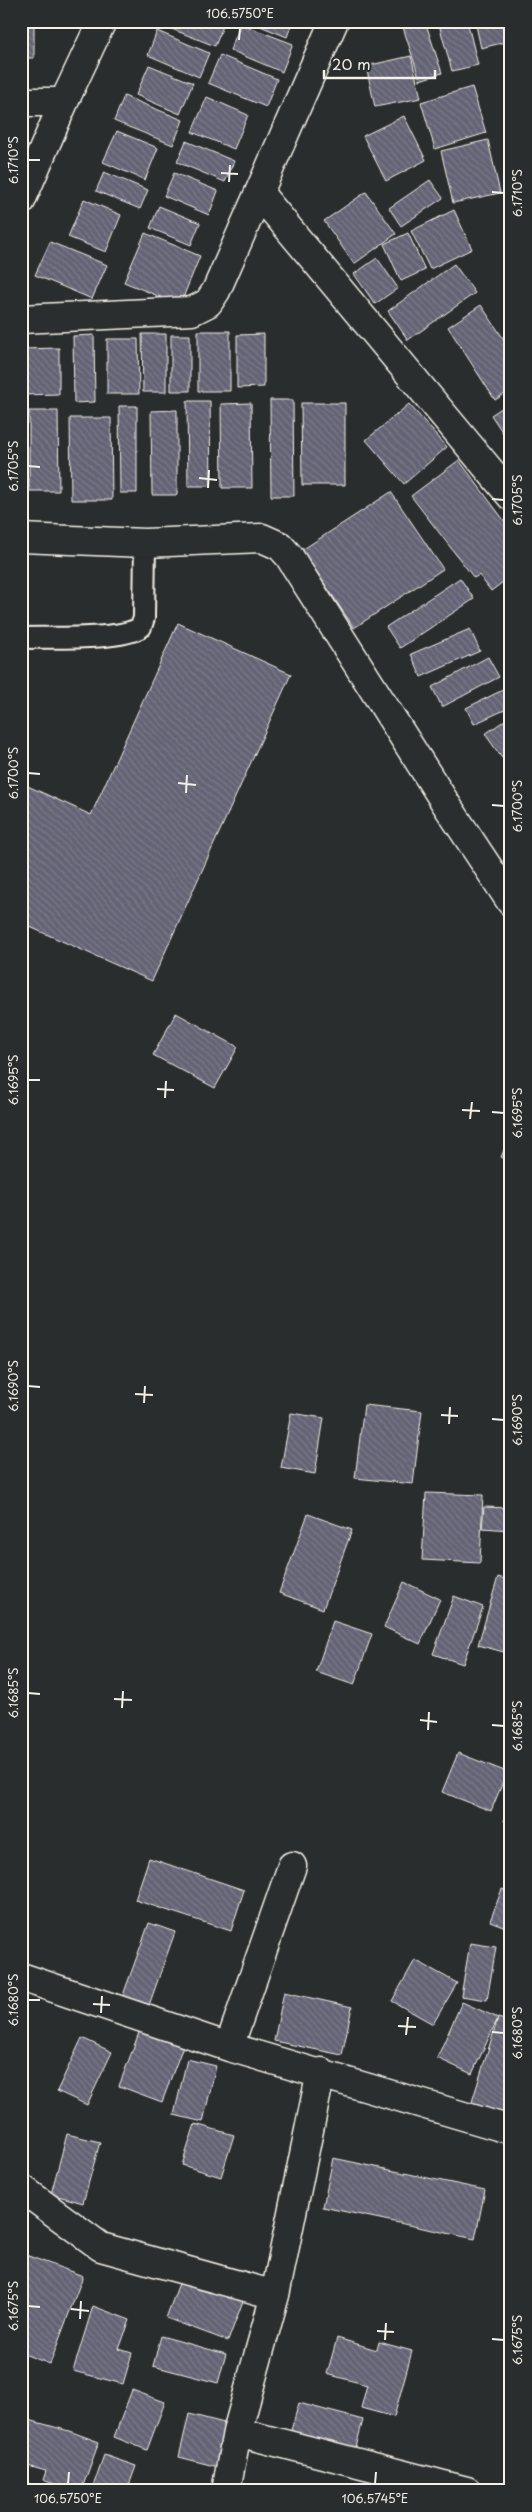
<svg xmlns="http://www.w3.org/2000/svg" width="532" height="2512" font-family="'Playpen Sans',sans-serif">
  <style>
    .building { fill: url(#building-back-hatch); stroke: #f4f1e8 }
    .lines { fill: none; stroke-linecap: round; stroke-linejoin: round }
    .service-casing { stroke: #f4f1e8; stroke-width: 24 }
    .minor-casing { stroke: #f4f1e8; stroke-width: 31 }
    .service { stroke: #2a2d2e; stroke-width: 20 }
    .minor { stroke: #2a2d2e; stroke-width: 28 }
    .ticks { fill: none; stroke: #f4f1e8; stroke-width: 2 }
    .neatline { fill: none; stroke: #f4f1e8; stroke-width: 2 }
    .ticks-label { font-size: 12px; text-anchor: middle; fill: #f4f1e8 }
  </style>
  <defs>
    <pattern id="building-back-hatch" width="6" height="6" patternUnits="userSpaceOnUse" patternTransform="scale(1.25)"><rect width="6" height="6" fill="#646375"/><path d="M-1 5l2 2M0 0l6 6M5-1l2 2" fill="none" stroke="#7b7a89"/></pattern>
  </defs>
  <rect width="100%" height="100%" fill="#2a2d2e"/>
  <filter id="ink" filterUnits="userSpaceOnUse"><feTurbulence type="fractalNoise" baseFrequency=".02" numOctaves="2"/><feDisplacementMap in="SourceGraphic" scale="10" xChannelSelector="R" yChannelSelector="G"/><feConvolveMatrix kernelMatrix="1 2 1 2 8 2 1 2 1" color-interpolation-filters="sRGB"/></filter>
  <g filter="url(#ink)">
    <!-- building -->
    <path class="building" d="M 21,21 L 34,21 L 34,58 L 21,58 Z
      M 166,21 L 225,21 L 215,46 L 164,26 Z
      M 248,21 L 293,21 L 287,37 Z
      M 401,21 L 425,21 L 442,73 L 420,80 Z
      M 438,21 L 467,21 L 478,65 L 452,71 Z
      M 475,21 L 505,21 L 510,41 L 481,48 Z
      M 241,24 L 293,44 L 282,72 L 230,50 Z
      M 157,31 L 209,53 L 199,77 L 148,55 Z
      M 220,55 L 277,79 L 266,107 L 208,83 Z
      M 411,56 L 421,98 L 375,107 L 366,66 Z
      M 149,65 L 193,83 L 180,114 L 136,95 Z
      M 472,87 L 486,133 L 435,149 L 421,102 Z
      M 124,96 L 183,120 L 173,145 L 114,121 Z
      M 207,97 L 248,115 L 234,149 L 192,132 Z
      M 404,116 L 426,160 L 386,181 L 363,136 Z
      M 117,131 L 158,148 L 145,180 L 103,162 Z
      M 488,140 L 500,193 L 453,203 L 441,151 Z
      M 186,141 L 234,161 L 225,182 L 177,162 Z
      M 104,172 L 148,190 L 140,209 L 96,191 Z
      M 174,173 L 218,191 L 209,215 L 164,196 Z
      M 430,180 L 443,198 L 401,226 L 389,208 Z
      M 366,192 L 396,234 L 354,264 L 324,221 Z
      M 84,199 L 121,215 L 106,252 L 68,237 Z
      M 159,206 L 200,223 L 191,245 L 150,228 Z
      M 454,210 L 472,249 L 430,269 L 411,231 Z
      M 145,233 L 200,256 L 180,305 L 124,282 Z
      M 408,233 L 425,270 L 401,281 L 384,244 Z
      M 50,242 L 107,265 L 92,299 L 35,275 Z
      M 377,258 L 398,288 L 375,304 L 354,274 Z
      M 454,264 L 475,293 L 408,340 L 388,311 Z
      M 481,305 L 511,350 L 511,390 L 495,400 L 448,327 Z
      M 198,331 L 230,331 L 230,391 L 198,391 Z
      M 142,334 L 166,334 L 166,392 L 143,392 Z
      M 264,334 L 264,387 L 237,388 L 237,335 Z
      M 94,335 L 95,402 L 74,403 L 73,336 Z
      M 171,335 L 190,335 L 190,391 L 171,391 Z
      M 107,339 L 138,339 L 139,394 L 107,394 Z
      M 59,348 L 59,394 L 23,395 L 22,349 Z
      M 270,400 L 293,400 L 294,496 L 271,496 Z
      M 187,401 L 210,401 L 211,486 L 188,486 Z
      M 511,402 L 511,445 L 491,415 Z
      M 251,403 L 252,488 L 222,488 L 221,404 Z
      M 301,403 L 345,403 L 345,485 L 302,485 Z
      M 409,404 L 447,447 L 404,484 L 366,440 Z
      M 119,406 L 137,406 L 137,493 L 120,493 Z
      M 177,410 L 177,495 L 152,495 L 151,411 Z
      M 29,411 L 58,411 L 59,491 L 29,491 Z
      M 70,418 L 111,418 L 112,500 L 71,500 Z
      M 459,460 L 506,523 L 511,520 L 511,576 L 491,591 L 479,575 L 474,578 L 411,496 Z
      M 391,492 L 443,569 L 354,628 L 302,550 Z
      M 460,578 L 474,599 L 400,648 L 386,627 Z
      M 178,623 L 291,674 L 152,981 L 21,923 L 21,783 L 91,815 Z
      M 470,629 L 480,651 L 421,677 L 411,654 Z
      M 488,657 L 499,677 L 442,707 L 432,687 Z
      M 511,686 L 511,707 L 474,724 L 466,708 Z
      M 511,716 L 511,752 L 502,758 L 485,734 Z
      M 176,1013 L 238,1047 L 215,1088 L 153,1055 Z
      M 511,1134 L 511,1162 L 501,1157 Z
      M 364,1405 L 422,1411 L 413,1484 L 355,1478 Z
      M 291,1413 L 324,1418 L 315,1474 L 281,1468 Z
      M 426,1493 L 483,1495 L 480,1563 L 422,1560 Z
      M 484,1507 L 511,1508 L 511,1530 L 482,1528 Z
      M 308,1514 L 352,1530 L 323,1609 L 279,1593 Z
      M 498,1577 L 511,1581 L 511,1654 L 478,1645 Z
      M 404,1582 L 440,1599 L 420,1644 L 384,1627 Z
      M 454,1596 L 483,1607 L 463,1664 L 433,1654 Z
      M 333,1621 L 372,1634 L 354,1685 L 316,1672 Z
      M 458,1753 L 507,1772 L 491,1811 L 442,1792 Z
      M 511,1806 L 511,1824 L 504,1821 Z
      M 149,1858 L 244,1890 L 231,1931 L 135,1900 Z
      M 502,1889 L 511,1892 L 511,1929 L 490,1921 Z
      M 149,1923 L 175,1932 L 148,2008 L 122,1998 Z
      M 470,1943 L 496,1947 L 487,2000 L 461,1996 Z
      M 415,1960 L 457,1983 L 433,2024 L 392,2001 Z
      M 284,1992 L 352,2007 L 342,2055 L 274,2041 Z
      M 462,2002 L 498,2018 L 472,2074 L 437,2058 Z
      M 498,2018 L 511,2022 L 511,2103 L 507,2115 L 471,2105 Z
      M 140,2030 L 183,2046 L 162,2102 L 119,2086 Z
      M 82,2038 L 112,2052 L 87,2105 L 57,2091 Z
      M 187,2059 L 216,2066 L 203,2122 L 174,2115 Z
      M 195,2124 L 234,2135 L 221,2177 L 182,2165 Z
      M 67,2134 L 100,2142 L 83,2203 L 51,2194 Z
      M 333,2158 L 485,2190 L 475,2239 L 323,2207 Z
      M 23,2254 L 83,2276 L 50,2364 L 21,2353 L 21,2260 Z
      M 181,2278 L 243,2301 L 228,2341 L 166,2318 Z
      M 93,2306 L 130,2320 L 119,2349 L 132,2353 L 123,2384 L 73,2371 Z
      M 161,2336 L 226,2354 L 218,2383 L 153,2366 Z
      M 337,2338 L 377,2350 L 379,2342 L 412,2351 L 394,2417 L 361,2408 L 367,2385 L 327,2374 Z
      M 132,2390 L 165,2402 L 147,2450 L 114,2437 Z
      M 299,2403 L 363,2420 L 354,2454 L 289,2437 Z
      M 189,2414 L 232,2425 L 222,2468 L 179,2457 Z
      M 29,2420 L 69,2431 L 99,2442 L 81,2491 L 73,2491 L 43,2480 L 46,2471 L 21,2464 L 21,2448 Z
      M 104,2455 L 136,2466 L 127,2491 L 92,2489 Z
      M 21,2481 L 51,2491 L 21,2491 Z"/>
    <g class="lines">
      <!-- service casing -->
      <g class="service-casing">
        <path id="service" d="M 21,638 C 49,637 120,641 141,627 L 144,618 L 145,543"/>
      </g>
      <!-- minor casing -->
      <g class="minor-casing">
        <path id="minor" d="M 21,102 L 64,102
          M 259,193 L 511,496
          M 21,201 L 64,102 L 102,21
          M 21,319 L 192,311 L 208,303 L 216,291 L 334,21
          M 21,538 L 145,543 L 262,538 L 280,546 L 289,556 L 448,807 L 511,902
          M 21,1977 L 229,2047 L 511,2130
          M 229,2047 L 292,1866
          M 21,2188 L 101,2247 L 275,2295
          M 237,2432 L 467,2491
          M 226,2491 L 237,2432 L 275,2295 L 321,2072"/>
      </g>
      <!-- service -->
      <use href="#service" class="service"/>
      <!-- minor -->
      <use href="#minor" class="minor"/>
    </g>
  </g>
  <!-- ticks -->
  <path class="ticks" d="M 239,40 L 240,28M 28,160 L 40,160M 221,173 L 238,174M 229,182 L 230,165M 492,192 L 504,193M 28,466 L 40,467M 199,478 L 217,480M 208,488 L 209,470M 492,499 L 504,500M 28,773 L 40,774M 178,783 L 196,785M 186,793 L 187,775M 492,805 L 504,806M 28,1080 L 40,1080M 157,1089 L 174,1090M 165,1098 L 166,1081M 462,1110 L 480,1111M 492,1112 L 504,1113M 470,1119 L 472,1102M 28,1386 L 40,1387M 135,1394 L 153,1395M 144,1403 L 145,1386M 441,1415 L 458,1416M 492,1419 L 504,1420M 449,1424 L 450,1407M 28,1693 L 40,1694M 114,1699 L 132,1700M 122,1708 L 123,1691M 420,1720 L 437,1722M 492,1725 L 504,1726M 428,1730 L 429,1712M 28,2000 L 40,2000M 93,2004 L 110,2005M 101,2013 L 102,1996M 398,2026 L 416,2027M 492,2032 L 504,2033M 406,2035 L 408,2017M 28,2306 L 40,2307M 71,2309 L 89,2311M 80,2319 L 81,2301M 377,2331 L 394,2332M 492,2339 L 504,2340M 385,2340 L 386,2323M 68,2484 L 69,2472M 375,2484 L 376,2472"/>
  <!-- margin -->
  <rect width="532" height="2512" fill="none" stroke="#2a2d2e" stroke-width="55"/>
  <!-- scale -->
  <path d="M324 70v8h111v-8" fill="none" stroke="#f4f1e8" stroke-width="2.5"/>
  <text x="332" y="70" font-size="15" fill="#f4f1e8" stroke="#2a2d2e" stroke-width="4" paint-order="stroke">20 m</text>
  <rect x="28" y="28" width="476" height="2456" class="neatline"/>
  <g class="ticks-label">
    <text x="240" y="18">106.5750°E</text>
    <text transform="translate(14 160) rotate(-90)" y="4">6.1710°S</text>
    <text transform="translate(518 193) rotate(-90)" y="4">6.1710°S</text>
    <text transform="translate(14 466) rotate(-90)" y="4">6.1705°S</text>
    <text transform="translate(518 500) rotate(-90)" y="4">6.1705°S</text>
    <text transform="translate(14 773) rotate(-90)" y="4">6.1700°S</text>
    <text transform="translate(518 806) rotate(-90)" y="4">6.1700°S</text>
    <text transform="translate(14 1080) rotate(-90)" y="4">6.1695°S</text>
    <text transform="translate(518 1113) rotate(-90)" y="4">6.1695°S</text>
    <text transform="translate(14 1386) rotate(-90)" y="4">6.1690°S</text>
    <text transform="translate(518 1420) rotate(-90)" y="4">6.1690°S</text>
    <text transform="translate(14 1693) rotate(-90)" y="4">6.1685°S</text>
    <text transform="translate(518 1726) rotate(-90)" y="4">6.1685°S</text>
    <text transform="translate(14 2000) rotate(-90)" y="4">6.1680°S</text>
    <text transform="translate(518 2033) rotate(-90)" y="4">6.1680°S</text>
    <text transform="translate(14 2306) rotate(-90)" y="4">6.1675°S</text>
    <text transform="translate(518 2340) rotate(-90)" y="4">6.1675°S</text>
    <text x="68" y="2503">106.5750°E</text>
    <text x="375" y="2503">106.5745°E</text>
  </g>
</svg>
